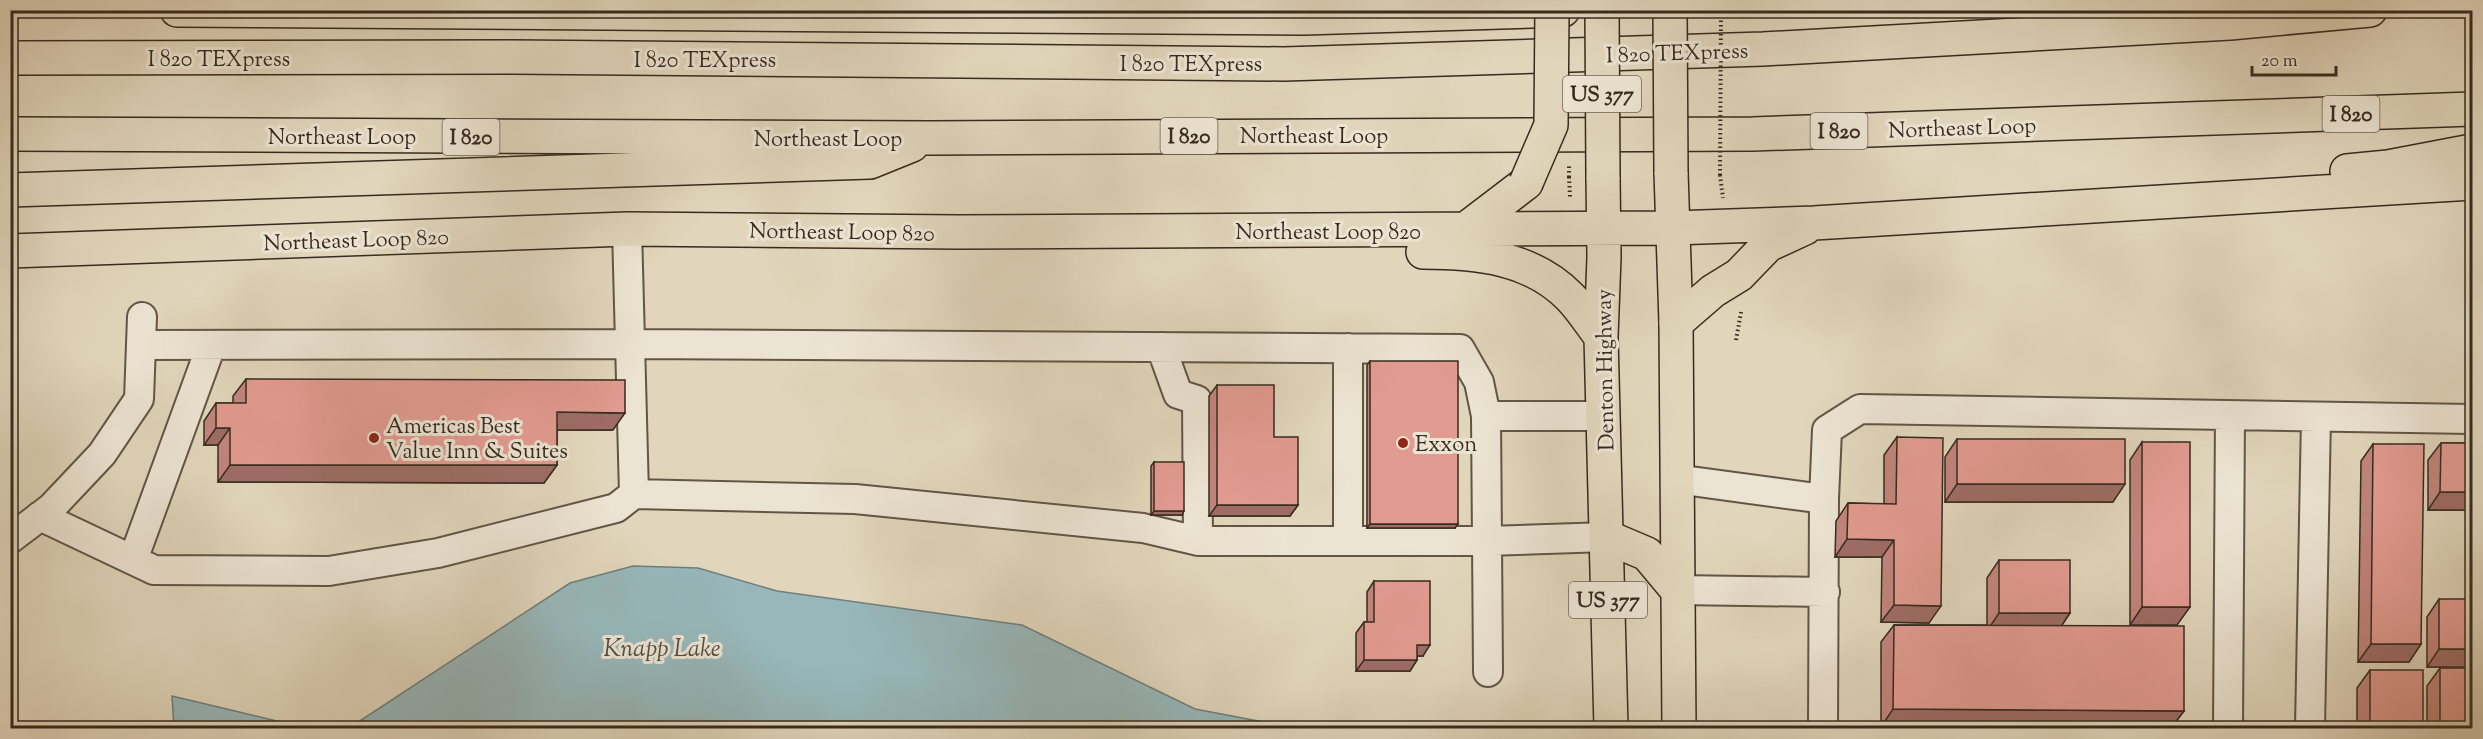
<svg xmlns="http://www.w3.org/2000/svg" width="2483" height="739" font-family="'Sorts Mill Goudy',serif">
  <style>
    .water { fill: #97b7ba; stroke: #707f7c; stroke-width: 1.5 }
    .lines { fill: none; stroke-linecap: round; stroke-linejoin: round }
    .minor-casing { stroke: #615646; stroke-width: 32 }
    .major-casing { stroke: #362b1f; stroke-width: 36 }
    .highway-casing { stroke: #362b1f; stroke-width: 36 }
    .path { stroke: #362b1f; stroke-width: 4; stroke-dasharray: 1.5 3; stroke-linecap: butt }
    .minor { stroke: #ece4d3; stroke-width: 28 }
    .major { stroke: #e1d6bc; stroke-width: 33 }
    .highway { stroke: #e1d6bc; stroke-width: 33 }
    .major-bridge-casing { stroke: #362b1f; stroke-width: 36; stroke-linecap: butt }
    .path-bridge { stroke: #362b1f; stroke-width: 4; stroke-dasharray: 1.5 3; stroke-linecap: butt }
    .major-bridge { stroke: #e1d6bc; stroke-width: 33 }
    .wall { fill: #c2857d; stroke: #362b1f; stroke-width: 1.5 }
    .shaded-wall { fill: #9e6c66; stroke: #362b1f; stroke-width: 1.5 }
    .building { fill: #e29b91; stroke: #362b1f; stroke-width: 1.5 }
    .poi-dot { fill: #8f2418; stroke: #ece4d3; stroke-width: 2 }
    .labels { text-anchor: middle; stroke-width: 6; stroke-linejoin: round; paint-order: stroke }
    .shield { fill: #ece4d3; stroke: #6d6255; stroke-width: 1.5 }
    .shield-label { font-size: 21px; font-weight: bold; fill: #362b1f }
    .street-label { font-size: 22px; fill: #362b1f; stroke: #ece4d3 }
    .poi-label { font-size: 22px; fill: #362b1f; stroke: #ece4d3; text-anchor: start }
    .water-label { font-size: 24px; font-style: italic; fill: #4e4e46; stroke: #ece4d3 }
  </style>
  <rect width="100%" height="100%" fill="#e1d6bc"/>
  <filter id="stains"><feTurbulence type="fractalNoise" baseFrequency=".00333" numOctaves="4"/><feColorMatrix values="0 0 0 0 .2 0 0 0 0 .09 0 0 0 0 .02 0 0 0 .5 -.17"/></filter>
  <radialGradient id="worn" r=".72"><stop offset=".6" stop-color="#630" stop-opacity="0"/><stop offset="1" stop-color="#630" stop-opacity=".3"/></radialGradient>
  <!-- water -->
  <path class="water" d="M 633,566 L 698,568 L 777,591 L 1022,625 L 1195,709 L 1295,728 L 349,728 L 570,583 Z
    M 172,696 L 306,728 L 174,728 Z"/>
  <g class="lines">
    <!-- minor casing -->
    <g class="minor-casing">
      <path id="minor" d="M 141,345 L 630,344 L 1460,349 L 1479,382 L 1486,416 L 1603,416
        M 1161,347 L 1178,394 L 1197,400 L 1198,541 L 1348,541 L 1348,348
        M 1486,416 L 1487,541 L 1607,537
        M 1676,479 L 1824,499
        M 634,494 L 855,499 L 1143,528 L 1198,541
        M 40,516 L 154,570 L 329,571 L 438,553 L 616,508 L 634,494 L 627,229
        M 10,539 L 51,508 L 102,454 L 139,399 L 142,317
        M 1348,541 L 1487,541 L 1488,672
        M 133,560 L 211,346
        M 1677,590 L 1825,592
        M 1823,728 L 1824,499 L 1827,430 L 1860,409 L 2472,419
        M 2228,728 L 2230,416
        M 2310,728 L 2316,417"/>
    </g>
    <!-- major casing -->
    <g class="major-casing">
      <path id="major" d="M 1671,172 L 1676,323 L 1679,728
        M 1603,177 L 1604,257 L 1601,337 L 1611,728
        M 1463,231 L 1526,183
        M 10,251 L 627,229 L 959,232 L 1673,228
        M 1423,252 C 1475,252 1531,257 1570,297 C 1581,308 1591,324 1601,337
        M 1607,537 L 1647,554 L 1677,590"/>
    </g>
    <!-- highway casing -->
    <g class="highway-casing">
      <path id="highway" d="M 177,10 L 1304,18 L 1563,10
        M 10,58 L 512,57 L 1284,64 L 1763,49 L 2230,23 L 2370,10
        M 10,134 L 931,138 L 1753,134 L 2472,109
        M 2347,171 L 2388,167 L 2472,151
        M 10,190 L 870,162 L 912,145
        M 1673,228 L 1814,223 L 2472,183
        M 1676,323 L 1713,291 L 1739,275 L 1768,245 L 1805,228"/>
    </g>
    <!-- path -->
    <path class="path" d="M 1720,175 L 1723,198
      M 1569,177 L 1570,197
      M 1736,340 L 1741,312"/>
    <!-- minor -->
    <use href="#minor" class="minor"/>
    <!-- major -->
    <use href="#major" class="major"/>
    <!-- highway -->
    <use href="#highway" class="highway"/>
    <!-- major-bridge casing -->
    <g class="major-bridge-casing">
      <path id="major-bridge" d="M 1602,10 L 1603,177
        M 1670,10 L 1671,172
        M 1526,183 L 1551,125 L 1552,10"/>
    </g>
    <!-- path-bridge -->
    <path class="path-bridge" d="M 1720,175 L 1721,10
      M 1569,177 L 1569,164"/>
    <!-- major-bridge -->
    <use href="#major-bridge" class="major-bridge"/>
  </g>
  <!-- wall -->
  <path class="wall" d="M 1370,361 L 1455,528 L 1367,528 L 1367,365 Z
    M 246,379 L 613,430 L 557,430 L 557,465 L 544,483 L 218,482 L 218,445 L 204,445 L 204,421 L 216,403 L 233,403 L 233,396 Z
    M 1217,385 L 1274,437 L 1298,505 L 1290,516 L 1209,516 L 1209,396 Z
    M 1897,437 L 1929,623 L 1881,622 L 1882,557 L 1835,557 L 1836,521 L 1848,503 L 1884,504 L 1884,455 Z
    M 1957,439 L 2113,502 L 1945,502 L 1945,457 Z
    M 2142,442 L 2177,625 L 2130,625 L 2130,460 Z
    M 2441,443 L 2472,443 L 2472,510 L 2428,510 L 2428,460 Z
    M 2373,444 L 2421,644 L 2409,662 L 2358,662 L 2361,461 Z
    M 1154,462 L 1182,515 L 1151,515 L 1151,466 Z
    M 1999,560 L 2070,613 L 2062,625 L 2184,711 L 2171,728 L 1940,727 L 1940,729 L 1888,729 L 1889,727 L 1881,727 L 1881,642 L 1894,625 L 1987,625 L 1987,578 Z
    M 1374,581 L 1423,656 L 1417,656 L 1417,660 L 1410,671 L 1356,671 L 1356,633 L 1364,622 L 1367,622 L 1367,592 Z
    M 2439,599 L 2472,667 L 2427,667 L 2427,617 Z
    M 2440,668 L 2472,729 L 2427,729 L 2427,686 Z
    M 2370,670 L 2423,729 L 2357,729 L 2357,688 Z"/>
  <!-- shaded-wall -->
  <path class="shaded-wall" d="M 557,412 L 625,413 L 613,430 L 544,430 Z
    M 216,428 L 230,428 L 218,445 L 204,445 Z
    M 230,465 L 557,465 L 544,483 L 218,482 Z
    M 1957,484 L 2125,484 L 2113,502 L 1945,502 Z
    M 2440,492 L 2472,492 L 2472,510 L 2428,510 Z
    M 1217,505 L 1298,505 L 1290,516 L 1209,516 Z
    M 1154,511 L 1184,511 L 1182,515 L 1151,515 Z
    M 1370,524 L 1458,524 L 1455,528 L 1367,528 Z
    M 1847,539 L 1894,540 L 1882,557 L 1835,557 Z
    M 1894,605 L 1941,606 L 1929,623 L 1881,622 Z
    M 2142,607 L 2190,607 L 2177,625 L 2130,625 Z
    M 1999,613 L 2070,613 L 2058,631 L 1987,631 Z
    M 2371,644 L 2421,644 L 2409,662 L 2358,662 Z
    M 1417,645 L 1430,645 L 1423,656 L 1410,656 Z
    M 2439,649 L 2472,649 L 2472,667 L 2427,667 Z
    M 1364,660 L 1417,660 L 1410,671 L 1356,671 Z
    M 1893,709 L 2184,711 L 2171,728 L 1891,727 L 1891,725 L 1889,727 L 1881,727 Z
    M 2440,722 L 2472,722 L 2472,729 L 2435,729 Z"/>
  <!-- building -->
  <path class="building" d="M 1370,361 L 1458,361 L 1458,524 L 1370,524 Z
    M 246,379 L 625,380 L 625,413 L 557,412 L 557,465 L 230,465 L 230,428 L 216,428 L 216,403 L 246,403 Z
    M 1217,385 L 1274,385 L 1274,437 L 1298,437 L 1298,505 L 1217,505 Z
    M 1897,437 L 1943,438 L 1941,606 L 1894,605 L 1894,540 L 1847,539 L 1848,503 L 1896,504 Z
    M 1957,439 L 2125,439 L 2125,484 L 1957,484 Z
    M 2142,442 L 2190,442 L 2190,607 L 2142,607 Z
    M 2441,443 L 2472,443 L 2472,492 L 2440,492 Z
    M 2373,444 L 2424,444 L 2421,644 L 2371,644 Z
    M 1154,462 L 1184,462 L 1184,511 L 1154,511 Z
    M 1999,560 L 2070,560 L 2070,613 L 1999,613 Z
    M 1374,581 L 1430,581 L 1430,645 L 1417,645 L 1417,660 L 1364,660 L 1364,622 L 1374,622 Z
    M 2439,599 L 2472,599 L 2472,649 L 2439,649 Z
    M 1894,625 L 2184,626 L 2184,711 L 1893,709 Z
    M 2440,668 L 2472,668 L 2472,722 L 2440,722 Z
    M 2370,670 L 2423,670 L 2423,729 L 2370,729 Z
    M 1891,725 L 1940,725 L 1940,729 L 1891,729 Z"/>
  <!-- markers -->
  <g class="poi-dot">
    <circle cx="374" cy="438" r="6"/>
    <circle cx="1403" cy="443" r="6"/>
  </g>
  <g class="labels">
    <!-- shield labels -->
    <g class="shield">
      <rect x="1563" y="76" width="78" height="36" rx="4.5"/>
      <rect x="2322.5" y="96" width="57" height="36" rx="4.5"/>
      <rect x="1810.5" y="113" width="57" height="36" rx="4.5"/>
      <rect x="1160.5" y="118" width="57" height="36" rx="4.5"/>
      <rect x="442.5" y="119" width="57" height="36" rx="4.5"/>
      <rect x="1569" y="582" width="78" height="36" rx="4.5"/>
    </g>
    <g class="shield-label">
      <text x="1602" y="101">US 377</text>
      <text x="2351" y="121">I 820</text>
      <text x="1839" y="138">I 820</text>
      <text x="1189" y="143">I 820</text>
      <text x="471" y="144">I 820</text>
      <text x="1608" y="607">US 377</text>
    </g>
    <!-- street labels -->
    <g class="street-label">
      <text transform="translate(1677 52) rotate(-2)" y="8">I 820 TEXpress</text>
      <text x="219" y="66">I 820 TEXpress</text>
      <text x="705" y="67">I 820 TEXpress</text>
      <text x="1191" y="71">I 820 TEXpress</text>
      <text transform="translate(1962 127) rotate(-2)" y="8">Northeast Loop</text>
      <text x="1314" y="143">Northeast Loop</text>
      <text x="342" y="144">Northeast Loop</text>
      <text x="828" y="146">Northeast Loop</text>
      <text transform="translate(842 231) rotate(1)" y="8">Northeast Loop 820</text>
      <text x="1328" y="239">Northeast Loop 820</text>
      <text transform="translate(356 239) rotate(-2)" y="8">Northeast Loop 820</text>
      <text transform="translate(1604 370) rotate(-91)" y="8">Denton Highway</text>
    </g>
    <!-- poi labels -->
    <g class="poi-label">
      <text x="386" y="433">Americas Best<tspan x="386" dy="25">Value Inn &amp; Suites</tspan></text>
      <text x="1415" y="451">Exxon</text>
    </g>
    <!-- water labels -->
    <g class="water-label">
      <text x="662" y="656">Knapp Lake</text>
    </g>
  </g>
  <!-- margin -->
  <rect width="2483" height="739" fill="none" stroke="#e1d6bc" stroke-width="36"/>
  <rect x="12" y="12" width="2459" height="715" fill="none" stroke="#362b1f" stroke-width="3"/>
  <rect x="18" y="18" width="2447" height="703" fill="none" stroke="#362b1f" stroke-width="1.5"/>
  <!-- scale -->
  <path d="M2252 66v9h84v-9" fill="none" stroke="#362b1f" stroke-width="3"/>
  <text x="2261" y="66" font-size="18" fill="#362b1f" stroke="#ece4d3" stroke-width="4.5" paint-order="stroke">20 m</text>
  <rect width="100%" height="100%" filter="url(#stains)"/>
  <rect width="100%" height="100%" fill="url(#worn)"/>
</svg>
